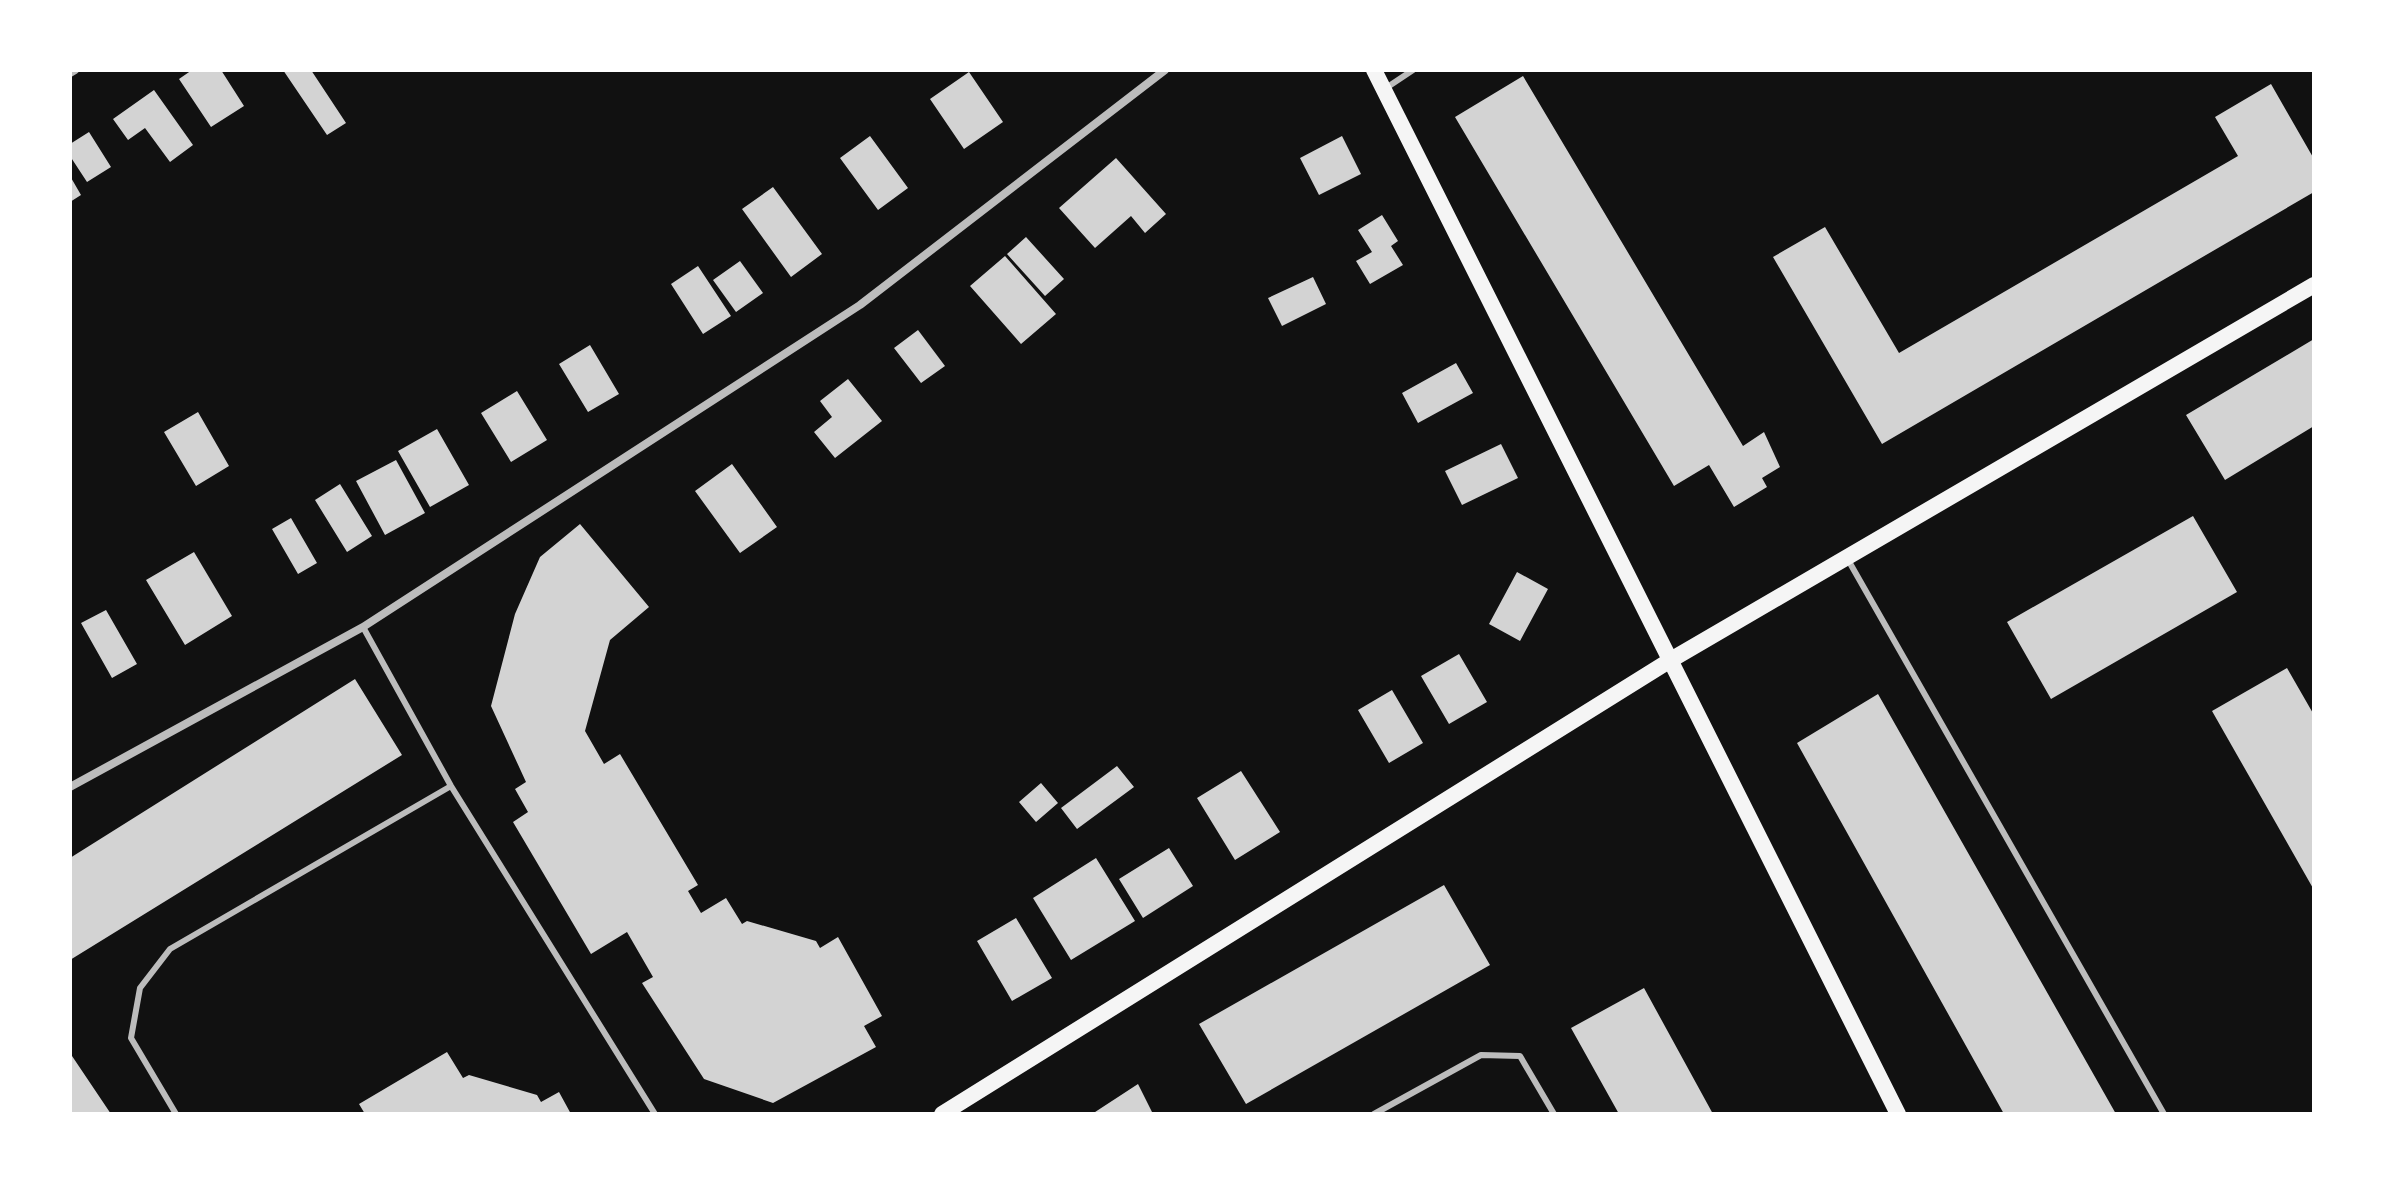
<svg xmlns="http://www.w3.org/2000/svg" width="2384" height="1184" font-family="Merriweather,serif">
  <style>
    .building { fill: #d3d3d3 }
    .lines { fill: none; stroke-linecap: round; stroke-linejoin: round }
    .service { stroke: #bcbcbc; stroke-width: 6 }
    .minor { stroke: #bcbcbc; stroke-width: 8 }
    .secondary { stroke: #f5f5f5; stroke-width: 16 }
  </style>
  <rect width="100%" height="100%" fill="#111"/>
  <!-- building -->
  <path class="building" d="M 192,70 L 221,70 L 244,106 L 211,127 L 179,79 Z
    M 283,70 L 311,70 L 346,123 L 327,135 Z
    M 969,72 L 1003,122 L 964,149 L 930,99 Z
    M 1523,76 L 1743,446 L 1764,432 L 1780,467 L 1762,478 L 1767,487 L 1734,507 L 1709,465 L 1674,486 L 1455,117 Z
    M 2271,84 L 2314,159 L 2314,192 L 1882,444 L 1773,257 L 1825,227 L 1899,353 L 2238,156 L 2215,117 Z
    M 154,90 L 193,145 L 170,162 L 145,128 L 128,140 L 113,119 Z
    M 89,132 L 111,167 L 87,182 L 70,156 L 70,144 Z
    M 870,136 L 908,188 L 878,210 L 840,158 Z
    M 1342,136 L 1361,174 L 1319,195 L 1300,158 Z
    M 1116,158 L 1166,214 L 1145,233 L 1131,216 L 1095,248 L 1059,208 Z
    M 70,176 L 81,195 L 70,202 Z
    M 773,187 L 822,254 L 791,277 L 742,209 Z
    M 1382,215 L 1398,241 L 1391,246 L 1403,265 L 1370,284 L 1356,261 L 1372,252 L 1358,230 Z
    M 1026,237 L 1064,279 L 1045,296 L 1007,254 Z
    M 1005,256 L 1056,314 L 1021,344 L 970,286 Z
    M 740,261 L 763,293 L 736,312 L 713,280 Z
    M 698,266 L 731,316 L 703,334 L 671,284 Z
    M 1313,277 L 1326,304 L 1282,326 L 1268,298 Z
    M 918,330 L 945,366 L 921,383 L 894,348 Z
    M 2314,339 L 2314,426 L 2225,480 L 2186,415 Z
    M 590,345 L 619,394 L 588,412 L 559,364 Z
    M 1456,363 L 1473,393 L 1418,423 L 1402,393 Z
    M 848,379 L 882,421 L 835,458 L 814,432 L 832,417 L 820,401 Z
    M 517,391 L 547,440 L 511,462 L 481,413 Z
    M 198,412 L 229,466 L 196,486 L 164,432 Z
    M 437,429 L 469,485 L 430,507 L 398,451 Z
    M 1501,444 L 1518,478 L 1462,505 L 1445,471 Z
    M 396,460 L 425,513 L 385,535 L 356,481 Z
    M 732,464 L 777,527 L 740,553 L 695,491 Z
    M 340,484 L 372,536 L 347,552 L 315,500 Z
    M 2193,516 L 2237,592 L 2051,699 L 2007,622 Z
    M 291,518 L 317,563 L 298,574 L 272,529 Z
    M 580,524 L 649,607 L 610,640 L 585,731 L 604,764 L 620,754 L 698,885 L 688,891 L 701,913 L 726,898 L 742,924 L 747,921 L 816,941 L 820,948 L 838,937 L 882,1016 L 864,1026 L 876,1047 L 773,1103 L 704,1079 L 642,983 L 653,977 L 627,932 L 591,954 L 513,822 L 528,812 L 515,789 L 526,782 L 491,706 L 515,614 L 540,557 Z
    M 194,552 L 232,616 L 185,645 L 146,580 Z
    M 1517,572 L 1548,589 L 1520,641 L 1489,624 Z
    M 106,610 L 137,664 L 112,678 L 81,623 Z
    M 1459,654 L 1487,702 L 1449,724 L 1421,676 Z
    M 2287,668 L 2314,715 L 2314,890 L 2212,711 Z
    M 355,679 L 402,755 L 70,960 L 70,858 Z
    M 1392,690 L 1423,743 L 1389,763 L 1358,710 Z
    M 1878,694 L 2116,1114 L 2004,1114 L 1797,743 Z
    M 1117,766 L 1134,787 L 1077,829 L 1061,808 Z
    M 1241,771 L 1280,832 L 1235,860 L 1197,798 Z
    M 1041,783 L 1058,803 L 1036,822 L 1019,802 Z
    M 1169,848 L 1193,886 L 1143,918 L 1119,879 Z
    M 1096,858 L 1135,921 L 1071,960 L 1033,898 Z
    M 1444,885 L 1490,965 L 1246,1104 L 1199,1024 Z
    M 1016,918 L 1052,978 L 1012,1001 L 977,941 Z
    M 1644,988 L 1713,1114 L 1619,1114 L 1571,1028 Z
    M 447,1052 L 463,1078 L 469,1075 L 537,1095 L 541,1102 L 559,1092 L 571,1114 L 365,1114 L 359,1104 Z
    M 70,1053 L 111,1114 L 70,1114 Z
    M 1138,1084 L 1153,1114 L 1092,1114 Z"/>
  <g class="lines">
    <!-- service -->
    <path class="service" d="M 1386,88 L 1413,70
      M 1847,558 L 2164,1114
      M 363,627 L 451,786 L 655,1114
      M 176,1114 L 131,1038 L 140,988 L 170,949 L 451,786
      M 1374,1114 L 1481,1055 L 1520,1056 L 1554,1114"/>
    <!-- minor -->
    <path class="minor" d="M 70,73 L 75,70
      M 70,787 L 363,627 L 860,305 L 1165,70"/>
    <!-- secondary -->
    <path class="secondary" d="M 1374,70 L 1898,1114
      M 942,1114 L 1669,661 L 2314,285"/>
  </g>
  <!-- border -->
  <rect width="2384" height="1184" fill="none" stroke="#ffffff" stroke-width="144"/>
</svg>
